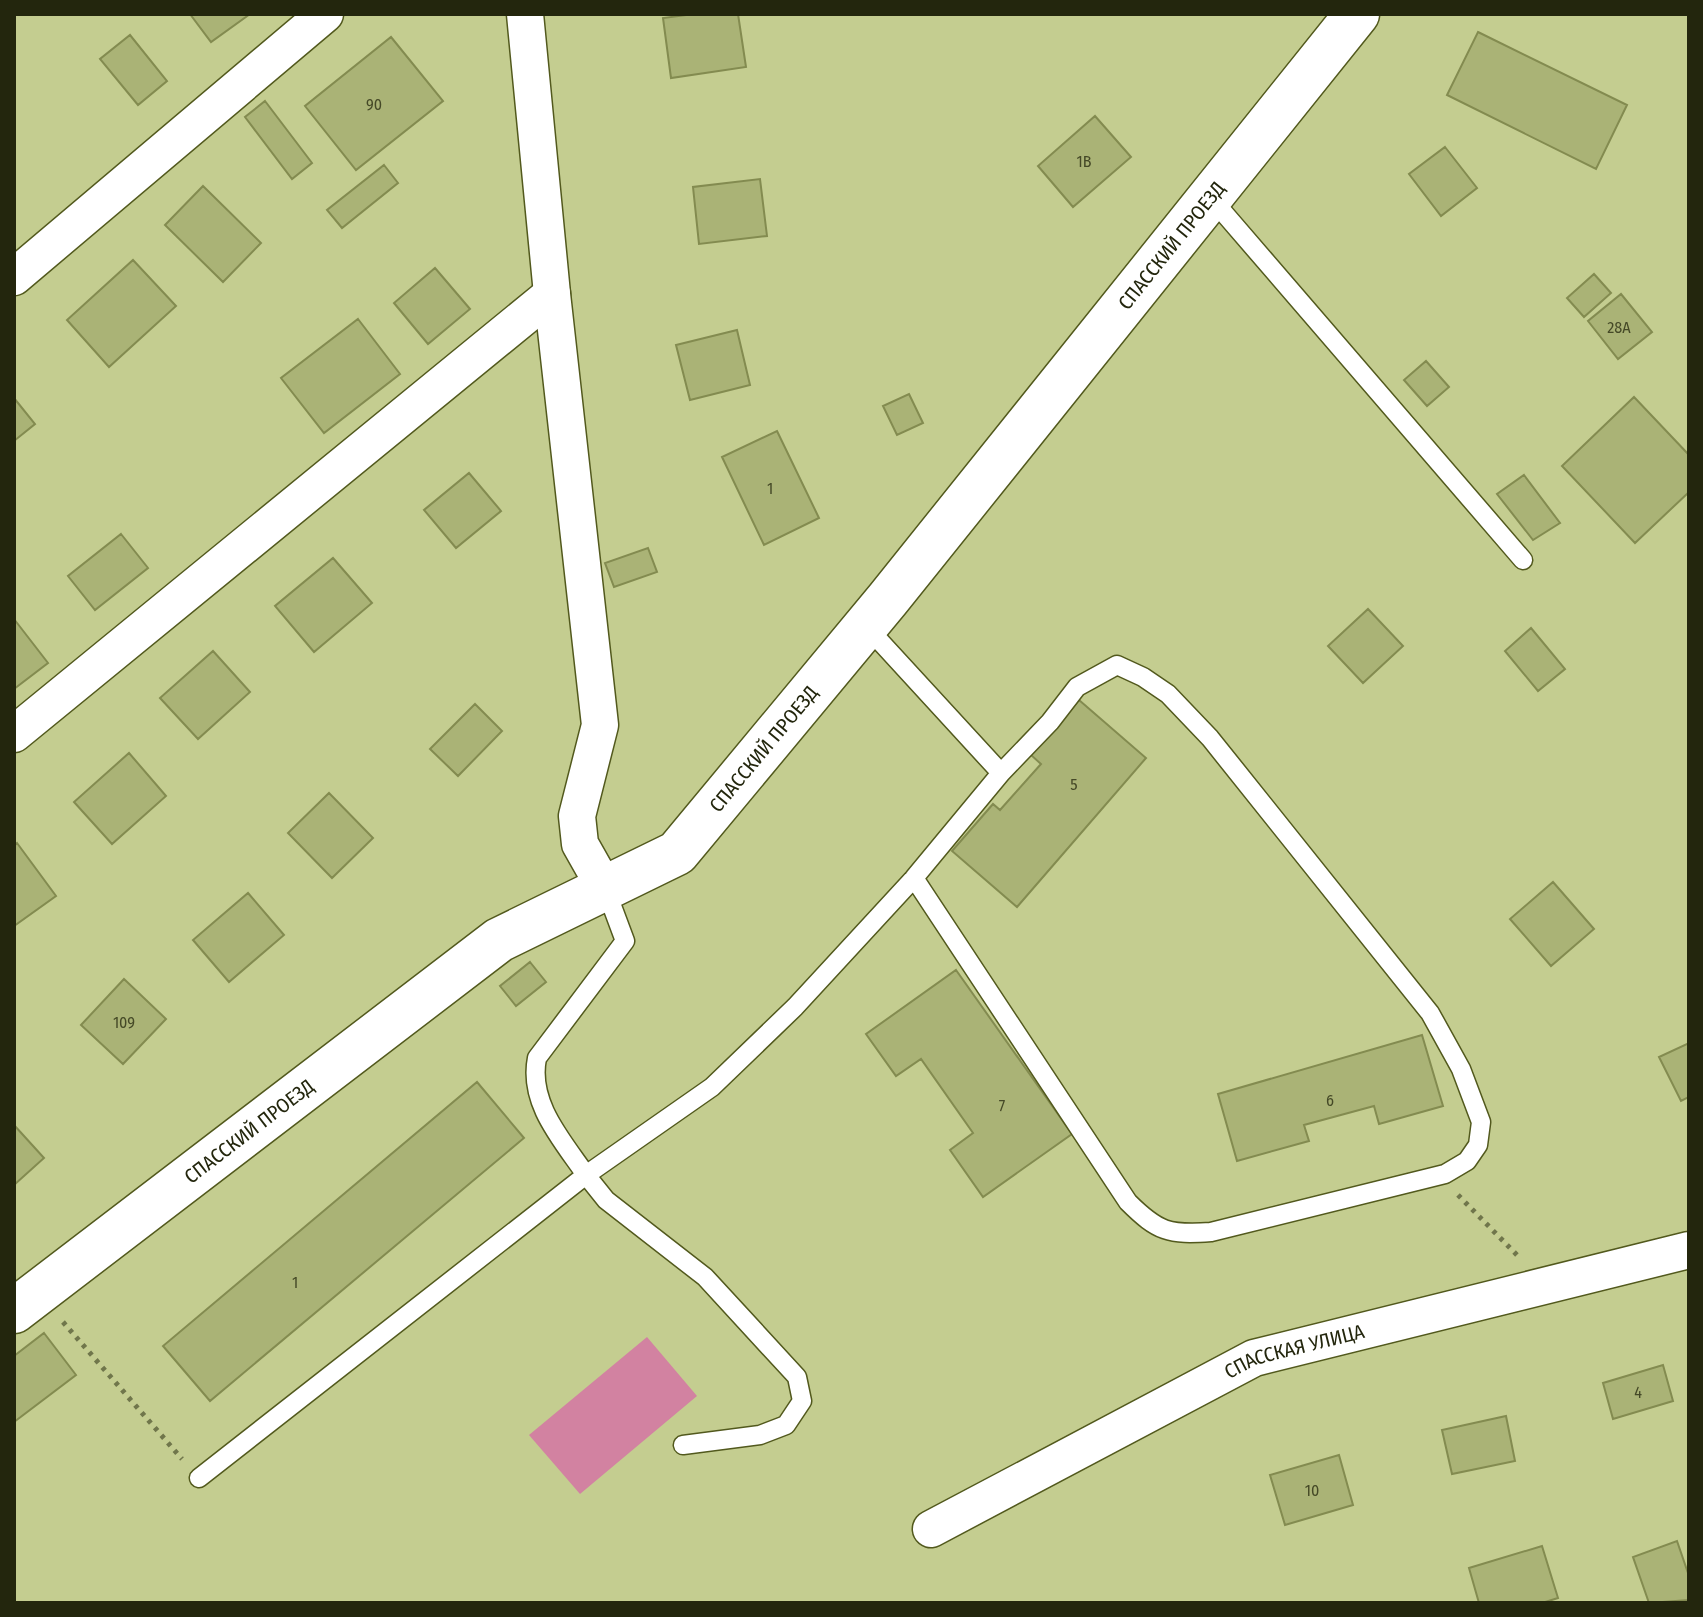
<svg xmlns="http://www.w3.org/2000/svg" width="1703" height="1617" font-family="'Fira Sans Condensed',sans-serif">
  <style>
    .green { fill: #d282a1 }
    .building { fill: #aab376; stroke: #838b50; stroke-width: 2 }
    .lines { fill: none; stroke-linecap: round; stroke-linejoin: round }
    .service-casing { stroke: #52591d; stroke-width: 21 }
    .minor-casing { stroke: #52591d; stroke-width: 39 }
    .tertiary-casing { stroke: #52591d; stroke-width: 47 }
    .path { stroke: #70764b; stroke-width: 5; stroke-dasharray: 4 6; stroke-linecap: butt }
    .service { stroke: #fff; stroke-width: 18 }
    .minor { stroke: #fff; stroke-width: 36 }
    .tertiary { stroke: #fff; stroke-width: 44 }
    .labels { text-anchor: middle; stroke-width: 8; stroke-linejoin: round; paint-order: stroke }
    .number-label { font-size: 16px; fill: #454927 }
    .street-label { font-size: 20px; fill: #23260d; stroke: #d1da9c }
  </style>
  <rect width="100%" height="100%" fill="#c4cd90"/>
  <!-- green -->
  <path class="green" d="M 647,1337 L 697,1396 L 580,1494 L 529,1435 Z"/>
  <!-- building -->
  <path class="building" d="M 190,14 L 250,14 L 211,42 Z
    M 694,14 L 738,14 L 746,67 L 671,78 L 663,18 Z
    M 1478,32 L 1627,105 L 1596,169 L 1447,95 Z
    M 130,35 L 167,81 L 138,105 L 100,59 Z
    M 391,37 L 443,101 L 356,170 L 305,106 Z
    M 265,101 L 312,163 L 292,179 L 245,117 Z
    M 1095,116 L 1131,157 L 1073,207 L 1038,166 Z
    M 1445,147 L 1477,188 L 1441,216 L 1409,174 Z
    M 384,165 L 398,183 L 342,228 L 327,210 Z
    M 760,179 L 767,236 L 699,244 L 693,187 Z
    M 203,186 L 261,243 L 223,282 L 165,225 Z
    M 133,260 L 176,306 L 109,367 L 67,320 Z
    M 435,268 L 470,309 L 428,344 L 394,303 Z
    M 1594,274 L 1611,293 L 1584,317 L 1567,298 Z
    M 1621,294 L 1652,332 L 1618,359 L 1588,321 Z
    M 358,319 L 400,374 L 324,433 L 281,378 Z
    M 737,330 L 750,385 L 690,400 L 676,345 Z
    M 1426,361 L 1449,387 L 1427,406 L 1404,380 Z
    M 909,394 L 923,423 L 897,435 L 883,406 Z
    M 1634,397 L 1689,455 L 1689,492 L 1635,543 L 1562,466 Z
    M 14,398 L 35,424 L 14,441 Z
    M 777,431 L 819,518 L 764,545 L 722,457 Z
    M 469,473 L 501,511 L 456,548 L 424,510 Z
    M 1524,475 L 1560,523 L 1533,540 L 1497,494 Z
    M 121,534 L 148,568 L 95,610 L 68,576 Z
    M 648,548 L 657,572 L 614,587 L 605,563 Z
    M 333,558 L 372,603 L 314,652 L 275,606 Z
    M 1368,609 L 1403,646 L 1363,683 L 1328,646 Z
    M 14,619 L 48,663 L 14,689 Z
    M 1531,628 L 1565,669 L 1538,691 L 1505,651 Z
    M 213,651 L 250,692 L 198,739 L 160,698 Z
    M 1079,700 L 1146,758 L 1017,907 L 952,851 L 993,804 L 1000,810 L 1041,764 L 1031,755 Z
    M 475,704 L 502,731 L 458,776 L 430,749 Z
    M 129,753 L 166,796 L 112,844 L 74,802 Z
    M 329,793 L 373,838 L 332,878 L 288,833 Z
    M 17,843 L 56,896 L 14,926 L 14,846 Z
    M 1553,882 L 1594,929 L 1551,966 L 1510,919 Z
    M 248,893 L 284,935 L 229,982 L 193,940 Z
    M 530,962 L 546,982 L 516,1006 L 500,986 Z
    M 956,970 L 1072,1134 L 983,1197 L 950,1150 L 973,1133 L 921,1059 L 896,1076 L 866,1034 Z
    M 124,979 L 166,1019 L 123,1064 L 81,1025 Z
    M 1422,1035 L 1443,1106 L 1379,1124 L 1374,1106 L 1304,1125 L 1309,1141 L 1237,1161 L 1218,1094 Z
    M 1689,1043 L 1689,1097 L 1681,1101 L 1659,1057 Z
    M 477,1082 L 524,1138 L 210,1401 L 163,1346 Z
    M 14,1125 L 44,1158 L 14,1185 Z
    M 44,1333 L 76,1375 L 14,1422 L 14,1356 Z
    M 1663,1365 L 1673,1401 L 1613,1419 L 1603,1383 Z
    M 1506,1416 L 1515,1461 L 1452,1474 L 1442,1430 Z
    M 1339,1455 L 1353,1505 L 1285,1525 L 1270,1475 Z
    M 1677,1541 L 1689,1576 L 1689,1600 L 1649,1603 L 1633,1557 Z
    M 1542,1546 L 1558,1598 L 1542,1603 L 1479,1603 L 1469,1568 Z"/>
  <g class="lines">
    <!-- service casing -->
    <g class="service-casing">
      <path id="service" d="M 1211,198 L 1523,560
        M 914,878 L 1128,1202 C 1158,1232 1169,1235 1211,1232 L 1445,1174 L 1467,1161 L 1478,1145 L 1481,1122 L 1461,1069 L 1430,1013 L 1210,738 L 1168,694 L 1143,677 L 1117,665 L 1077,687 L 1050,722 L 1001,773
        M 683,1445 L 760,1435 L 786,1425 L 802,1401 L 797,1377 L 705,1277 L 606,1200 L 586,1175 L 712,1087 L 795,1007 L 914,878 L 1001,773 L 866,626
        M 199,1478 L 586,1175 C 562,1140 528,1103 537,1058 L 625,941 L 606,890"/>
    </g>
    <!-- minor casing -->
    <g class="minor-casing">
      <g id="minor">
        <path d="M 525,14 L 552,294 L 600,725 L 577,816 L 580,844 L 606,890"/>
        <path d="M 14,277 L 325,14"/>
        <path d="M 14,734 L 552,294"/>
        <path id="s1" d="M 931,1529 L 1254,1358 L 1689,1250"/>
      </g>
    </g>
    <!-- tertiary casing -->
    <g class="tertiary-casing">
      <g id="tertiary">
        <path id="s2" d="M 14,1311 L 499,940 L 677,853 L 888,599 L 1357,14"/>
      </g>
    </g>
    <!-- path -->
    <path class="path" d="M 1458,1195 L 1518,1256
      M 63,1322 L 182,1459"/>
    <!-- service -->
    <use href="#service" class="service"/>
    <!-- minor -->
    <use href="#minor" class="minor"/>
    <!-- tertiary -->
    <use href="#tertiary" class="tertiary"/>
  </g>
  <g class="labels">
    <!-- number labels -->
    <g class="number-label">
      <text x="374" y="110">90</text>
      <text x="1084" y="167">1В</text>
      <text x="1619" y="333">28А</text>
      <text x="770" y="494">1</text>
      <text x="1074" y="790">5</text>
      <text x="124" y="1028">109</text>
      <text x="1330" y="1106">6</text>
      <text x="1002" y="1111">7</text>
      <text x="295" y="1288">1</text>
      <text x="1638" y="1398">4</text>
      <text x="1312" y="1496">10</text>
    </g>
    <!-- street labels -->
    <g class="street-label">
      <text dy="7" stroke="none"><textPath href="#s2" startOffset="1592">СПАССКИЙ ПРОЕЗД</textPath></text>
      <text dy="7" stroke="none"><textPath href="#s2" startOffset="944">СПАССКИЙ ПРОЕЗД</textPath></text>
      <text dy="7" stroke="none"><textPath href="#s2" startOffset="296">СПАССКИЙ ПРОЕЗД</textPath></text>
      <text dy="7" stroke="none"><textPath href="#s1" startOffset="406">СПАССКАЯ УЛИЦА</textPath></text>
    </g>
  </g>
  <!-- border -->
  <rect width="1703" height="1617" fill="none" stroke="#23260d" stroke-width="32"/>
</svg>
